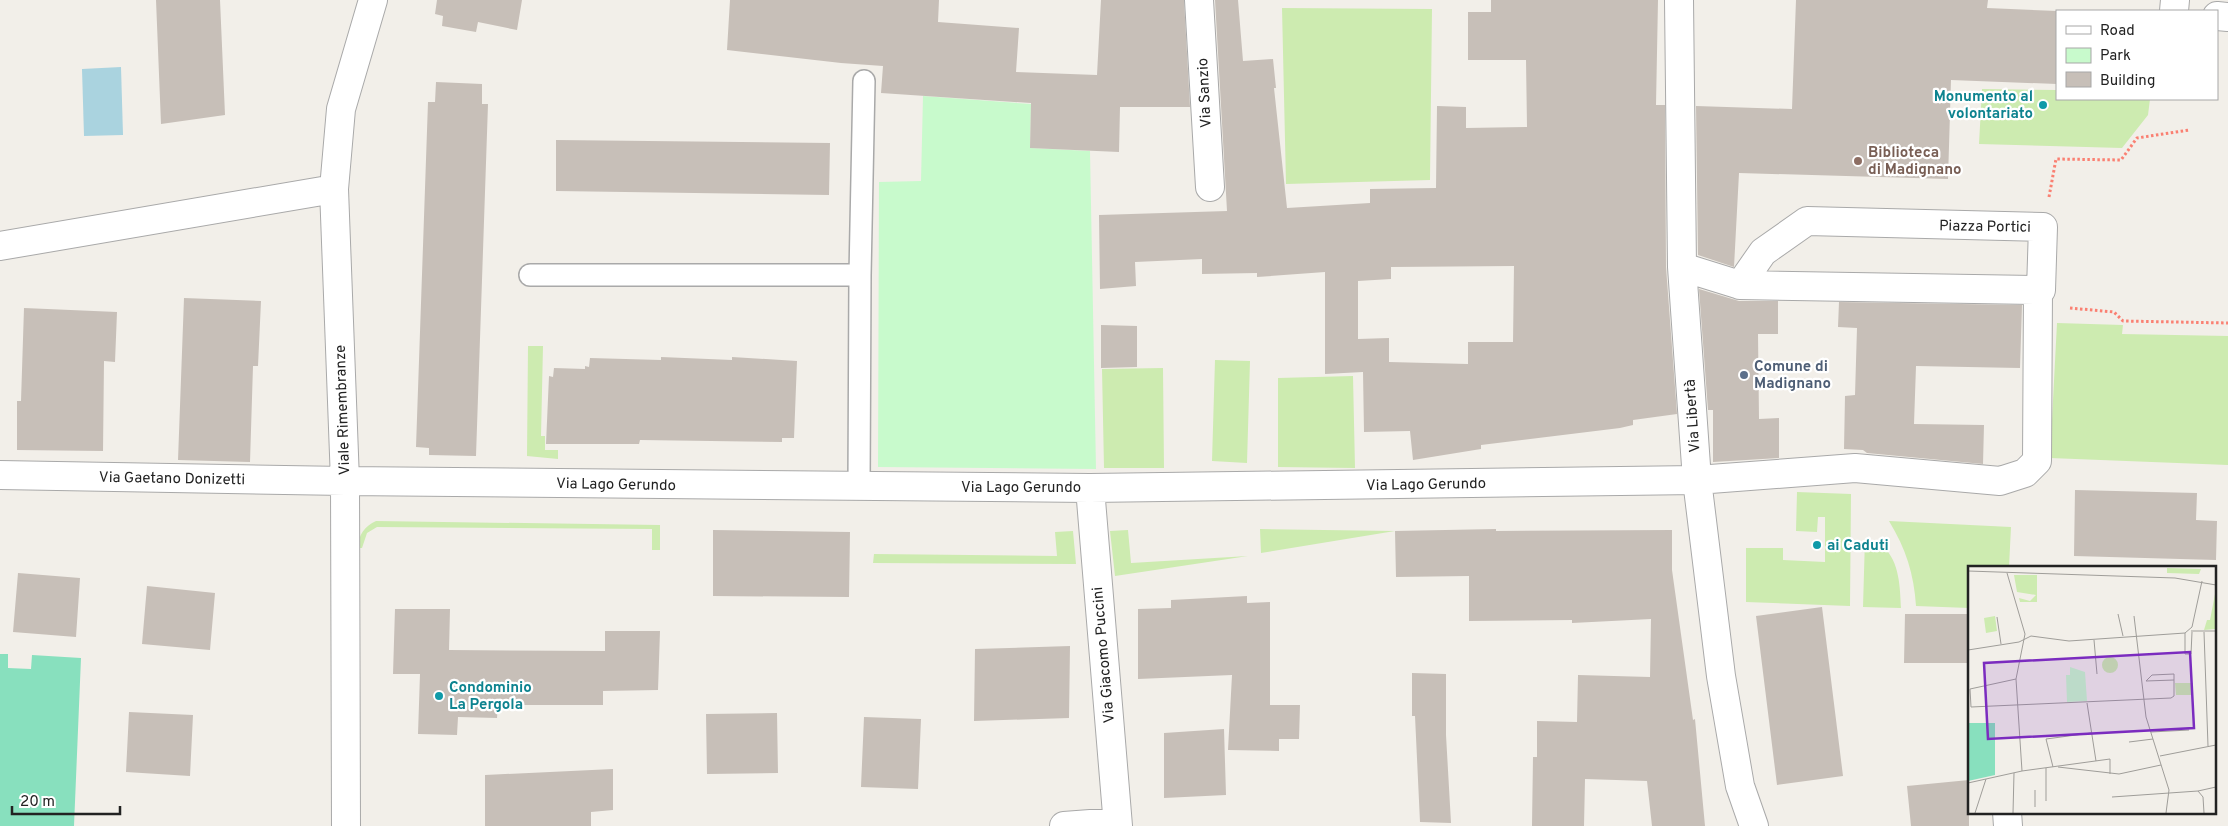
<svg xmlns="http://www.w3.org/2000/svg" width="2228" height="826" font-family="Overpass,sans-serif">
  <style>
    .grass { fill: #cdebb0 }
    .park { fill: #c8facc }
    .pitch { fill: #88e0be }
    .water { fill: #aad3df }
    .building { fill: #c7bfb8; fill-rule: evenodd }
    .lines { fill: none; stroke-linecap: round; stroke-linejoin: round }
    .lane-casing { stroke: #a9a9a9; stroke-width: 24 }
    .street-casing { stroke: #a9a9a9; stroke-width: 30 }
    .path { stroke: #fa8072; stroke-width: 3; stroke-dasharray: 2.5 2.5; stroke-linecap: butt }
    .lane { stroke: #fff; stroke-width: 21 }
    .street { stroke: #fff; stroke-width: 28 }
    .culture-dot { fill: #0f9aa8; stroke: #fff; stroke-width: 2 }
    .education-dot { fill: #8d6e63; stroke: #fff; stroke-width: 2 }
    .service-dot { fill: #5c6f8a; stroke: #fff; stroke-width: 2 }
    .labels { text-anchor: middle; stroke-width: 4.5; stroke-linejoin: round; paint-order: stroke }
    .street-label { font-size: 15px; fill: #222; stroke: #fff }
    .culture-label { font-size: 15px; font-weight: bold; fill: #0d838f; stroke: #fff; text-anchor: start }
    .education-label { font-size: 15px; font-weight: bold; fill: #785e54; stroke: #fff; text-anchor: start }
    .service-label { font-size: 15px; font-weight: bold; fill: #4e5e75; stroke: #fff; text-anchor: start }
    .inset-road { fill: none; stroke: #9f9d99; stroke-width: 1 }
    .view { fill: #7b2cbf; fill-opacity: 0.15; stroke: #7b2cbf; stroke-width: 2.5 }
    .inset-edge { fill: none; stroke: #222; stroke-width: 2.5 }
  </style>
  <rect width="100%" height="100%" fill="#f2efe9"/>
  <!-- grass -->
  <path class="grass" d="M 1282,8 L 1432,9 L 1430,180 L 1286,184 Z
    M 1982,89 L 2057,90 L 2057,99 L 2150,99 L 2148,115 L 2122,148 L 1979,144 Z
    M 2057,323 L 2123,325 L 2122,334 L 2228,336 L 2228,465 L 2050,458 Z
    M 528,346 L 543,346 L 541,436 L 545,436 L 545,450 L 558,450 L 558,459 L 527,456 Z
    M 1215,360 L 1250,361 L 1247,463 L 1212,461 Z
    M 1163,368 L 1164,468 L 1104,468 L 1102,369 Z
    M 1353,376 L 1355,468 L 1278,467 L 1278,378 Z
    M 1797,492 L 1851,494 L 1850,606 L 1746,602 L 1746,548 L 1783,548 L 1783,560 L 1825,562 L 1825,517 L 1818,517 L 1817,532 L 1796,531 Z
    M 376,521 L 660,525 L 660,550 L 652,550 L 652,529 L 377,527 L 367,533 L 362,548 L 358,548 C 358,535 365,526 376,521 Z
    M 1889,521 L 2011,527 L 2009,567 L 1969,567 L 1969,608 L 1916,606 C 1914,574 1906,549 1889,521 Z
    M 1260,529 L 1395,531 L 1261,553 Z
    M 1128,530 L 1131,563 L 1248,556 L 1115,576 L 1110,531 Z
    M 1073,531 L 1076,564 L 873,563 L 874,554 L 1057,556 L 1055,532 Z
    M 1865,538 C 1871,541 1879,543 1883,547 C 1900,561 1900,589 1901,608 L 1863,607 Z"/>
  <!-- park -->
  <path class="park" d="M 923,96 L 1031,104 L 1030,148 L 1090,151 L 1096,469 L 878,467 L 879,182 L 921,181 Z"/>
  <!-- pitch -->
  <path class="pitch" d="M 0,654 L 8,654 L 8,668 L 31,669 L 32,655 L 81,658 L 74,826 L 0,826 Z"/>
  <!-- water -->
  <path class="water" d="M 121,67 L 123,135 L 84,136 L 82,69 Z"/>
  <!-- building -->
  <path class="building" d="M 156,0 L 220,0 L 225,115 L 161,124 Z
    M 437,0 L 522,0 L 517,30 L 478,22 L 476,32 L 442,26 L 443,16 L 435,14 Z
    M 730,0 L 939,0 L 938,22 L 1019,28 L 1016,72 L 1097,75 L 1101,0 L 1184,0 L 1190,107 L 1120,107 L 1119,152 L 1030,148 L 1031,103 L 881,93 L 883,66 L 841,63 L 727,50 Z
    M 1215,0 L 1238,0 L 1243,61 L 1273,59 L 1276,88 L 1274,88 L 1287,208 L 1370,203 L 1370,189 L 1436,188 L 1437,106 L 1466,107 L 1466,128 L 1527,127 L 1526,60 L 1468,60 L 1468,12 L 1491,12 L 1491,0 L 1658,0 L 1656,105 L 1665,105 L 1666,267 L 1677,414 L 1633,420 L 1633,425 L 1620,428 L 1481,445 L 1481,449 L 1413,460 L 1410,431 L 1364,432 L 1363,372 L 1325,374 L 1325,272 L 1257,277 L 1257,273 L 1202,274 L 1202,259 L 1135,262 L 1136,286 L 1100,289 L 1099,215 L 1227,211 ZM 1514,266 L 1513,342 L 1468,342 L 1468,364 L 1389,362 L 1389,338 L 1358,339 L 1358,281 L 1391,279 L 1391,267 Z
    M 1796,0 L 1988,0 L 1987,8 L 2057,11 L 2057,84 L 1951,80 L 1948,179 L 1739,173 L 1734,267 L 1698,255 L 1696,106 L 1792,109 Z
    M 436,82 L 482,84 L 482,104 L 488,104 L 476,456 L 429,455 L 429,448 L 416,447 L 428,102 L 435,102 Z
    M 556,140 L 830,143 L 829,195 L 556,191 Z
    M 1699,289 L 1739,301 L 1778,301 L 1778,334 L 1758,334 L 1759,419 L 1779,418 L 1779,458 L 1713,462 L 1713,410 L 1708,410 Z
    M 184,298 L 261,301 L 258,366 L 253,366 L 250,462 L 178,460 Z
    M 1839,302 L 2022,305 L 2020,368 L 1916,366 L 1914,424 L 1984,425 L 1983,464 L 1867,453 L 1863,450 L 1844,449 L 1845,396 L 1855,395 L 1857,328 L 1838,327 Z
    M 24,308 L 117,312 L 115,362 L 104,361 L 103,451 L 17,450 L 17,401 L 21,401 Z
    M 1101,325 L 1137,326 L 1137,367 L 1101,368 Z
    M 661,357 L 732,360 L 732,357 L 797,361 L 794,438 L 782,438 L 782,442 L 640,440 L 639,444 L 546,444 L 549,376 L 553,377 L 554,368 L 585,369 L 585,366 L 589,367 L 590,358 L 661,360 Z
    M 2075,490 L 2197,493 L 2196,520 L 2217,521 L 2216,560 L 2074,556 Z
    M 1496,529 L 1496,531 L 1672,530 L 1672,570 L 1693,720 L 1695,719 L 1705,826 L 1652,826 L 1647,781 L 1585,779 L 1584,826 L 1532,826 L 1533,757 L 1537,757 L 1537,721 L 1577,722 L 1578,675 L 1650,677 L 1651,619 L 1572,623 L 1572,620 L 1469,621 L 1469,576 L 1396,577 L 1395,531 Z
    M 713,530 L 850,532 L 849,597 L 713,596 Z
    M 18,573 L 80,578 L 76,637 L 13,632 Z
    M 147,586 L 215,593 L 210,650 L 142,644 Z
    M 1247,596 L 1247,603 L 1270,602 L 1270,705 L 1300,705 L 1299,739 L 1279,739 L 1279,751 L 1228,750 L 1232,675 L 1138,679 L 1138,609 L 1171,608 L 1171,600 Z
    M 1822,607 L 1843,776 L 1777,785 L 1756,616 Z
    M 395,609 L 450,609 L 449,650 L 605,651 L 605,631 L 660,631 L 658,690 L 603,691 L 603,705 L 498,705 L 497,718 L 458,717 L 457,735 L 418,734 L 420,674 L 393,674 Z
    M 1905,614 L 1969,614 L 1969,663 L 1904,663 Z
    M 1070,646 L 1069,718 L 974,721 L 975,649 Z
    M 1412,673 L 1446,674 L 1446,735 L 1451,823 L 1420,822 L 1415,716 L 1412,716 Z
    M 129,712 L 193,715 L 190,776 L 126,772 Z
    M 777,713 L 778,773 L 707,774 L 706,714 Z
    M 864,717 L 921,719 L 918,789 L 861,787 Z
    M 1224,729 L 1226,795 L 1164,798 L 1164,733 Z
    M 613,769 L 613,810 L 591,812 L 591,826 L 485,826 L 485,775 Z
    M 1969,780 L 1969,826 L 1911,826 L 1907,786 Z"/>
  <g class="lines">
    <!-- lane casing -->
    <g class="lane-casing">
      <path id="lane" d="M 530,275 L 860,275 L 859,487
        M 860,275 L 864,81"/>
    </g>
    <!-- street casing -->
    <g class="street-casing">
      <path id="street" d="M 1199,0 L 1210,187
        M 1679,0 L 1682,267 L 1697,480 L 1721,676 L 1740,786 L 1754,826
        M 2174,11 L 2175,0
        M 2217,16 L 2228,17
        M 1807,221 L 2043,227 L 2041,290 L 1740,285 L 1763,252 Z
        M 0,246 L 334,189
        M 1682,267 L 1740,285
        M 0,475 L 345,481 L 1090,488 L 1697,480 L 1855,468 L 2000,481 L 2025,473 L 2037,461 L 2038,290
        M 1090,488 L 1118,826
        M 2007,812 L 2008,826
        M 346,826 L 345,481 L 334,189 L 341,109 L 373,0
        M 1064,826 L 1117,822"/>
    </g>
    <!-- path -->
    <path class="path" d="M 2049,197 L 2056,159 L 2121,160 L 2137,138 L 2189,130
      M 2070,308 L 2114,312 L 2123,321 L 2228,323"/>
    <!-- lane -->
    <use href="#lane" class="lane"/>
    <!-- street -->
    <use href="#street" class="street"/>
  </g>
  <!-- markers -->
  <g class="culture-dot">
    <circle cx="2043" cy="105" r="5"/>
    <circle cx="1817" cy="545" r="5"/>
    <circle cx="439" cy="696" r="5"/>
  </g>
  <circle class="education-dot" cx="1858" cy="161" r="5"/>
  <circle class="service-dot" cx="1744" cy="375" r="5"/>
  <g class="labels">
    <!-- street labels -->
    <g class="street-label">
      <text transform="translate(1204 93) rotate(-93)" y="5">Via Sanzio</text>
      <text transform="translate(1985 226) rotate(1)" y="5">Piazza Portici</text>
      <text transform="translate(342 410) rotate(-92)" y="5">Viale Rimembranze</text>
      <text transform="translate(1692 416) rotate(-94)" y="5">Via Libertà</text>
      <text transform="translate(172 478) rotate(1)" y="5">Via Gaetano Donizetti</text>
      <text transform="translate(616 484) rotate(1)" y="5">Via Lago Gerundo</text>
      <text transform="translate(1426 484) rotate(-1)" y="5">Via Lago Gerundo</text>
      <text x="1021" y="492">Via Lago Gerundo</text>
      <text transform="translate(1103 655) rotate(-95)" y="5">Via Giacomo Puccini</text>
    </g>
    <!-- culture labels -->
    <g class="culture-label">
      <text x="2033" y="101" text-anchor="end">Monumento al<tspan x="2033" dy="17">volontariato</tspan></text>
      <text x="1827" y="550">ai Caduti</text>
      <text x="449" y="692">Condominio<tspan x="449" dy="17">La Pergola</tspan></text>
    </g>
    <!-- education labels -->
    <g class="education-label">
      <text x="1868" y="157">Biblioteca<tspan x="1868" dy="17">di Madignano</tspan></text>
    </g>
    <!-- service labels -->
    <g class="service-label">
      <text x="1754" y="371">Comune di<tspan x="1754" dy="17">Madignano</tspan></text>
    </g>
  </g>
  <!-- overview -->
  <g transform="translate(1968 566)">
    <rect width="248" height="248" fill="#f2efe9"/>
    <path d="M 199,2 L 233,3 L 231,8 L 199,7 ZM 46,9 L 69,9 L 69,36 L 52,36 L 51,32 L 62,35 L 68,29 L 49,26 ZM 247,28 L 247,63 L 236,64 L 239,54 L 242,54 ZM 27,50 L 29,65 L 18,67 L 16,52 ZM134 99a8 8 0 1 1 16 0a8 8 0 1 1-16 0ZM 207,117 L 225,117 L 225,129 L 208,129 Z" fill="#cdebb0"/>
    <path d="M 102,101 L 117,106 L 119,135 L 99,136 L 98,109 L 102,109 Z" fill="#c8facc"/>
    <path d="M 0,157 L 27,157 L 27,209 L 0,215 Z" fill="#88e0be"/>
    <path class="inset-road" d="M 0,5 L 207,12 L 248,19M 39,7 L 57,68 L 48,113 L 54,205M 150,48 L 155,70M 166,50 L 178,151 L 201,224 L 198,247M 29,51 L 33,78M 223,65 L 248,65M 236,66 L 240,180M 217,67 L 217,88 L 223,88 L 224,66M 126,74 L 129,108M 0,84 L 51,76 L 63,70 L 101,75 L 217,67 L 224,61 L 234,15M 206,108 L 206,114 L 178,115 L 184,109 ZM 48,113 L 2,123 L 3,141 L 203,132 L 206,130 L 206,114M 119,137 L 128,195M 183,166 L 221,164M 161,176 L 185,173M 192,190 L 248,179M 85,201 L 78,173 L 123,167M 90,201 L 151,208 L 193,199M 78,202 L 78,235M 0,217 L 54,205 L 142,193 L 142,208M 67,224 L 67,241M 230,225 L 248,221M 144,231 L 230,225 L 235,231 L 236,247M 7,247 L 18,213M 45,247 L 46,207"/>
    <path class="view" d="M 222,86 L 226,162 L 20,173 L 16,97 Z"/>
    <rect width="248" height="248" class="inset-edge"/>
  </g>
  <!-- legend -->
  <rect x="2056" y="10" width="162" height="90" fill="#ffffff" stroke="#a7a7a7"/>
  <rect x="2066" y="26" width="25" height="8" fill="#ffffff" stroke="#a7a7a7"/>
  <text x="2100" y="35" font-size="15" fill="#222222">Road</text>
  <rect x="2066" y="48" width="25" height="15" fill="#c8facc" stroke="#a7a7a7"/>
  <text x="2100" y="60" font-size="15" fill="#222222">Park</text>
  <rect x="2066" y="72" width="25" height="15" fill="#c7bfb8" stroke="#a7a7a7"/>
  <text x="2100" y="85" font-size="15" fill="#222222">Building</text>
  <!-- scale -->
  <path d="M12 806v8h108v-8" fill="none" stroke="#222222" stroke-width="2.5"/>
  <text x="20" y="806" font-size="15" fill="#222222" stroke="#ffffff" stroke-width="4" paint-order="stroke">20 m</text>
</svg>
